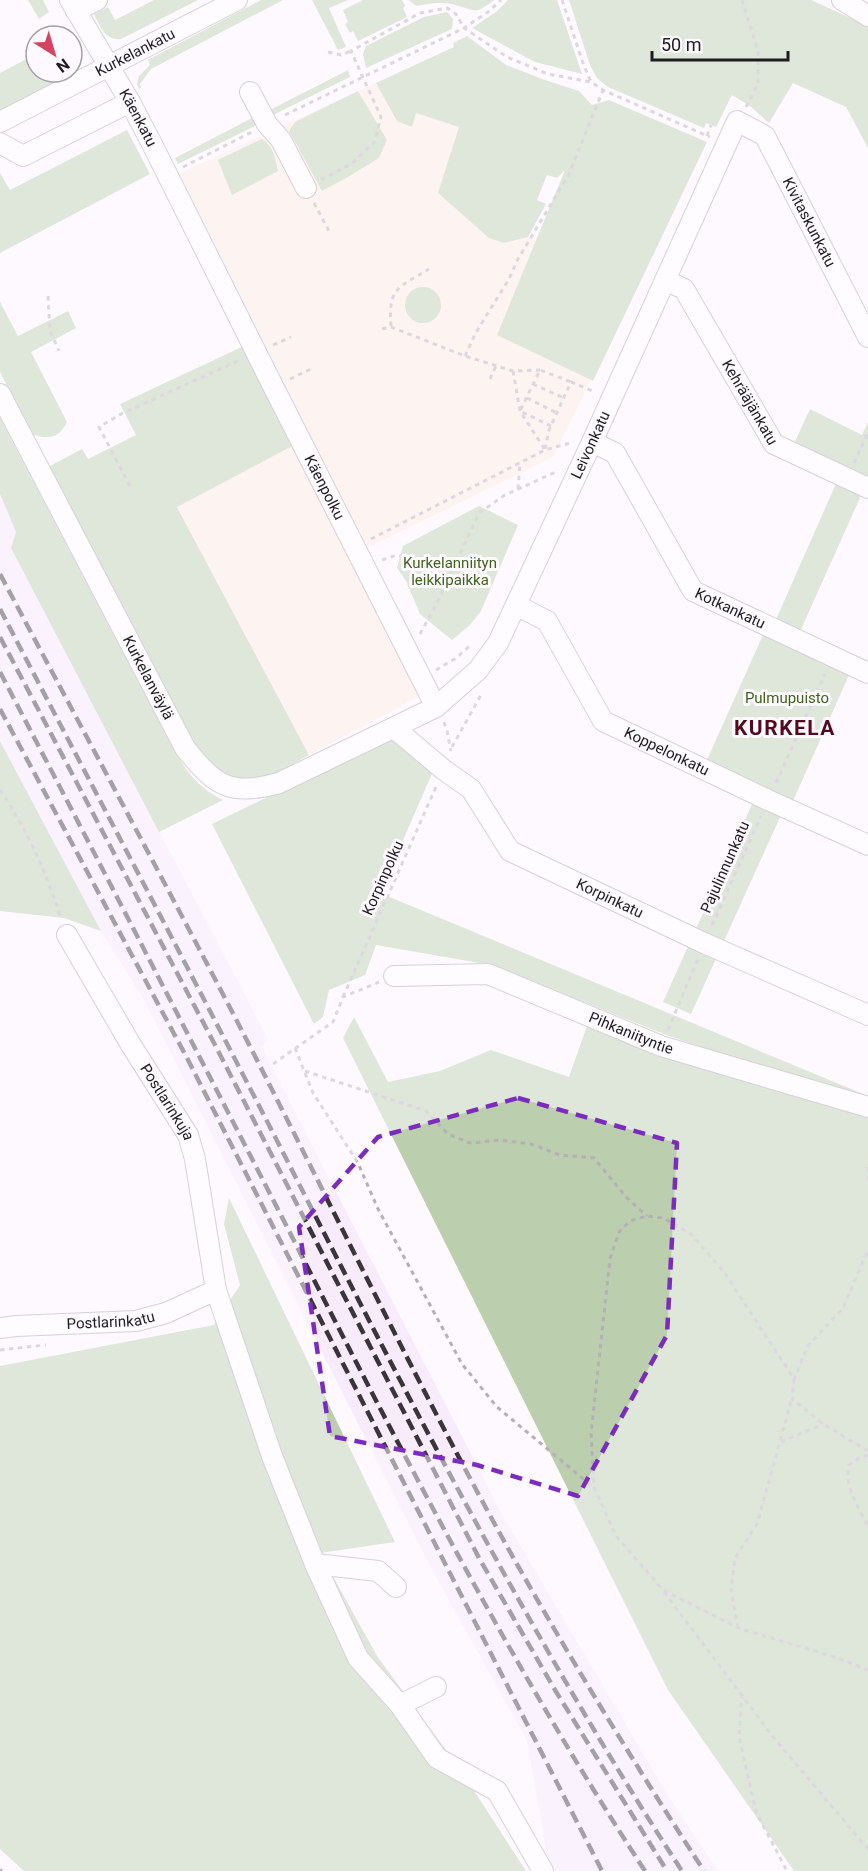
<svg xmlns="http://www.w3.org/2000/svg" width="868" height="1871" font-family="Roboto,sans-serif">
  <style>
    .built { fill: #f7ebfc }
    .education { fill: #fdede1 }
    .green { fill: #bbceae }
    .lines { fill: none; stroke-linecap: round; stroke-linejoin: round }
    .minor-casing { stroke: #a89eac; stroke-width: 22 }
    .path { stroke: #b4b0b6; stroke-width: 3; stroke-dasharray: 4.5 4.5; stroke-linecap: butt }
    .minor { stroke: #fff; stroke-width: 20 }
    .rail { stroke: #39353b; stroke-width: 4.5; stroke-dasharray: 12 6; stroke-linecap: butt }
    .marked { fill: none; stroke: #7b2cbf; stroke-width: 4.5; stroke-dasharray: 12 8; stroke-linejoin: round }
    .labels { text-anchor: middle; stroke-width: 6; stroke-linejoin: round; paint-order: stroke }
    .street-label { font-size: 15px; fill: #1f1b21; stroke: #fdf9ff }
    .park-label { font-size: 15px; fill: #3f631e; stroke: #fdf9ff }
    .district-label { font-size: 21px; font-weight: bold; letter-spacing: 1.5px; fill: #510b1c; stroke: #fdf9ff }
  </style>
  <rect width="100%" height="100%" fill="#fdf9ff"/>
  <!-- built -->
  <path class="built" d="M 0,494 L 16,532 L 11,548 L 268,1039 L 262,1048 L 504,1518 L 667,1794 L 718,1871 L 550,1871 L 527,1741 L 431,1568 L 144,1000 L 101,931 L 0,741 Z"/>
  <!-- education -->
  <path class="education" d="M 454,47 L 504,243 L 528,237 L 537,240 L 497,335 L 591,380 L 553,457 L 365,549 L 180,183 L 180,173 Z
    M 294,445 L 422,695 L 309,755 L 177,506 Z"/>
  <!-- green -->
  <path class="green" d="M 28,0 L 43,0 L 49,12 L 39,19 Z
    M 154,0 L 198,0 L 121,39 C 105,41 100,26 94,14 L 108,7 L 115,20 Z
    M 261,0 L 283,0 L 151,69 L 140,84 L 141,88 L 139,89 L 137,84 L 139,76 L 150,65 L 148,60 Z
    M 312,0 L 348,0 L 329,8 L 346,47 L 338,50 Z
    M 363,0 L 402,0 L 405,6 L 403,8 L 407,17 L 358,41 L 353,31 L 350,33 L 345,24 L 348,22 L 343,10 Z
    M 409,0 L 494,0 C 474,16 476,10 455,5 C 442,1 428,4 416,6 Z
    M 508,0 L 557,0 L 582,74 L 535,62 L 472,28 L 496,12 Z
    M 569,0 L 811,0 L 868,26 L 868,148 L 846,107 L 793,83 L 769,123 L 750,106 L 732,95 L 716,127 L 706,123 L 704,128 L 608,87 L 597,78 L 590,65 Z
    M 447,12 L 453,19 L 452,29 L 366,68 L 363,54 L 366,46 L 424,17 Z
    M 467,36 L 506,65 L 545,80 L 579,91 L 592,105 L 609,100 L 707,142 L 593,381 L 497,335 L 565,170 L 557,178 L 547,175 L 537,200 L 546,204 L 528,237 L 504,243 L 489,238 L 438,193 L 459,127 L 416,113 L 412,127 L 397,121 L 376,83 L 454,47 L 453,43 Z
    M 36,54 L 36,72 L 72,72 L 72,55 L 81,63 L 75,71 L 68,76 L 0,111 L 0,73 Z
    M 348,70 L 350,77 L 273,115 L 270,110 Z
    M 358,91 L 387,140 L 379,158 L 348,177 L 322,191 L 289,131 L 295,122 Z
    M 254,117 L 257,125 L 178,164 L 175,158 Z
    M 127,130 L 150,174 L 0,253 L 0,173 L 10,190 Z
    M 262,139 C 274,147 275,158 278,171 L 232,195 L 218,160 Z
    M405 305a18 18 0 1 1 36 0a18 18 0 1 1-36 0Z
    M 0,302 L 18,336 L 68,311 L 76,328 L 31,352 L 67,422 C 60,438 47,440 32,434 L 0,372 Z
    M 246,345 L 294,445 L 177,507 L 309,755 L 265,780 L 233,780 L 207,766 L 190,744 L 46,468 L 82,449 L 88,459 L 136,435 L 120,404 Z
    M 810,409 L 862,435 L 868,422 L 868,480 L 798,636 L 774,624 L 842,470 L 793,446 Z
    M 0,418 L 173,748 C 188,773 196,786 223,800 L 159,832 L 11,548 L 16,532 L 0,494 Z
    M 479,506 L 518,525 L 481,611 L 470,625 L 452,640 L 420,614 L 406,581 L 397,568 L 403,546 Z
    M 763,635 L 849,675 L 793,801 L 706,762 Z
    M 391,737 L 434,769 L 380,893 L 868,1096 L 868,1103 L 669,1036 L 491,965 L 376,945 L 365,975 L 329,990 L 323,1017 L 314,1024 L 212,824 Z
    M 0,741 L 101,931 L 64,918 L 0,911 Z
    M 753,802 L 781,815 L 691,1014 L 663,1002 Z
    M 354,1017 L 388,1082 L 440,1071 L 491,1050 L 569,1077 L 588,1023 L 868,1115 L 868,1871 L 794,1871 L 668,1690 L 343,1038 Z
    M 229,1198 L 395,1542 L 320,1553 L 377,1656 L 460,1769 L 526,1871 L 24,1871 L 0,1849 L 0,1366 L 214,1325 L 240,1285 L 224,1224 Z"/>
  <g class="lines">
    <!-- minor casing -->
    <g class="minor-casing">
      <g id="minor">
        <path id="s1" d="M 70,0 L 130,102 L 151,142 L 274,388 L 436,707"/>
        <path d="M 842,0 L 868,16"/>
        <path d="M 76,11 L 97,0"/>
        <path d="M 250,92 L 267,124 L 281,140 L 306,188"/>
        <path id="s2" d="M 0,122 L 237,0"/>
        <path d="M 0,143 L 23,156 L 130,102"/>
        <path id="s3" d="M 665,280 L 684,289 L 774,444 L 868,488"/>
        <path id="s4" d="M 0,394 L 185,748 C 216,787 230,796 279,783 L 436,707 L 478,670 L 498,643 L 592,442 L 737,121 L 765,136 L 868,337"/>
        <path id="s5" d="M 592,442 L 615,453 L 693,591 L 868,673"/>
        <path id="s6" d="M 516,605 L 547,621 L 603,721 L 768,800 L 868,845"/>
        <path id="s7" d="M 394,728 L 444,770 L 471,789 L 510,851 L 704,943 L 868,1015"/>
        <path id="s8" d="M 67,935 L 131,1045 L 188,1135 L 195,1159 L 216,1290 L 272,1456 L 315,1564 L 358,1658 L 400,1705 L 437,1758 L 497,1791 L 543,1871"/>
        <path id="s9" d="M 394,976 L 488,974 L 661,1046 L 868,1107"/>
        <path id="s10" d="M 0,1328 L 16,1326 L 136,1321 L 166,1313 L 216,1290"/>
        <path d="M 315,1564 L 378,1571 L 396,1587"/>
        <path d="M 400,1705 L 436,1687"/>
      </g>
    </g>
    <!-- path -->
    <path class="path" d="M 562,0 L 584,66 L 591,82
      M 742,0 L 758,51 L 758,84 L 746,107
      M 74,48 L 82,60
      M 328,52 L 341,55 L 351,51
      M 285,115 L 464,28 L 488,12 L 501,0
      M 707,136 L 711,125
      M 183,167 L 252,132
      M 321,180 L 351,164 L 374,143 L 381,117 L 351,51 L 420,13 L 447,8 L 456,14 L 464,28 L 507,57 L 548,74 L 591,82 L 603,90 L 710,137
      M 314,203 L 330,233
      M 48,296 L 50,331 L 59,351
      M 391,326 C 388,287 398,288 429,269
      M 382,329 L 391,327 L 465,356 L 513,371 L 540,370
      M 273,345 L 291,337
      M 465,356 L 475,334 L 509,279 L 518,259 L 569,174 L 603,90
      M 513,371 L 520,411 L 545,450
      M 290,379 L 313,368
      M 490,379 L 496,366
      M 533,384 L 564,398
      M 527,398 L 557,413
      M 551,426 L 520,411 L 540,370 L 571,382
      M 545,449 L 549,430 L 571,382 L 595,392
      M 854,463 L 868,432
      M 130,486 L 99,427 L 121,414 L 240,360
      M 518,489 L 520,462
      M 371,539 L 545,450 L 570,443
      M 382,560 L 397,555 L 452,572
      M 420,634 L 436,605 L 479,513 L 505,495 L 558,471
      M 436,670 L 456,658 L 472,644
      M 444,722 L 447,731 L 451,751
      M 452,747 L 482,693
      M 776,783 L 825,674
      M 0,790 C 27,829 46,872 61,918
      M 712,925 L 761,816
      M 343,997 L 436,787
      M 668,1030 L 698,959
      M 295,1048 L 313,1093 L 358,1163 L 378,1209 L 462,1364 L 497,1407 L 593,1487
      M 273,1064 L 333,1022 L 343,997 L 379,982
      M 305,1071 L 426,1111 L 448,1134 L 470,1143 L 500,1140 L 531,1144 L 560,1155 L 594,1158 L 627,1198 L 647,1216
      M 868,1167 L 868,1181
      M 0,1350 L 46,1345
      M 794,1380 L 807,1347 L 843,1308 L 868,1250
      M 781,1442 L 823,1424
      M 868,1451 L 823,1424 L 792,1399 L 794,1379 L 724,1272 L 691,1234 L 663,1218 L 647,1216 L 630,1221 L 619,1232 L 610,1259 L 591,1433 L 594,1487 L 616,1536 L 663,1590 L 738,1628 L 835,1657 L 868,1670
      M 868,1455 L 859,1458 L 849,1465 C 844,1488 859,1507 868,1527
      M 664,1592 L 774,1738 L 868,1849
      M 738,1628 L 731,1590 L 735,1558 L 757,1524 L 792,1398
      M 742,1694 L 739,1737 L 756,1812 L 787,1871"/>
    <!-- minor -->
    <use href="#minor" class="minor"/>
    <!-- rail -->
    <path class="rail" d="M 0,574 C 80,725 161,875 240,1027 C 328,1198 411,1372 504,1541 C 567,1654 634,1763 704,1871
      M 0,609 C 90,782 181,954 270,1127 C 399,1380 527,1633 682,1871
      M 0,637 L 214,1043 L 479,1558 L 555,1690 L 667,1871
      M 0,672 C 96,856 191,1040 286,1225 C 398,1445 510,1664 645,1871
      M 0,709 L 187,1058 L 602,1871
      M 0,1870 L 1,1871"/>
  </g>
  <!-- marked area -->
  <path d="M0 0H868V1871H0ZM 518,1098 L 677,1143 L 667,1335 L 578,1496 L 477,1465 L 330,1436 L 299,1227 L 378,1137 Z" fill="#fdf9ff" fill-opacity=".55" fill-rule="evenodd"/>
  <path class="marked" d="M 518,1098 L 677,1143 L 667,1335 L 578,1496 L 477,1465 L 330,1436 L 299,1227 L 378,1137 Z"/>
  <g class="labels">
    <!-- street labels -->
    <g class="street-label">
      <text dy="5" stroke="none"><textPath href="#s2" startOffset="152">Kurkelankatu</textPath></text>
      <text dy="5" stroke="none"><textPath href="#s1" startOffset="136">Käenkatu</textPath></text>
      <text dy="5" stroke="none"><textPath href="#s4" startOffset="1476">Kivitaskunkatu</textPath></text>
      <text dy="5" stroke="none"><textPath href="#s3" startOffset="152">Kehrääjänkatu</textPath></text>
      <text dy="5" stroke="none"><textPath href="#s4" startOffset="992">Leivonkatu</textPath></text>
      <text dy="5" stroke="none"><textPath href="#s1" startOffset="550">Käenpolku</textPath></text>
      <text dy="5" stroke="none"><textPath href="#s5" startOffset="225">Kotkankatu</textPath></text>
      <text dy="5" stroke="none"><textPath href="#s4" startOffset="320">Kurkelanväylä</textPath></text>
      <text dy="5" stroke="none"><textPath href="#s6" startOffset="220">Koppelonkatu</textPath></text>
      <text transform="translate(725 867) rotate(-66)" y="5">Pajulinnunkatu</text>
      <text transform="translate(383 878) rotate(-66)" y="5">Korpinpolku</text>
      <text dy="5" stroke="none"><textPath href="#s7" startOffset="282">Korpinkatu</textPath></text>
      <text dy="5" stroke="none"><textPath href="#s9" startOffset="249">Pihkaniityntie</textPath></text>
      <text dy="5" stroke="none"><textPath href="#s8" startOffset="195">Postlarinkuja</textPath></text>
      <text dy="5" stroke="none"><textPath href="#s10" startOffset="111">Postlarinkatu</textPath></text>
    </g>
    <!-- park labels -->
    <g class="park-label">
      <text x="450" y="568">Kurkelanniityn<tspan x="450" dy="17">leikkipaikka</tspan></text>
      <text x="787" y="703">Pulmupuisto</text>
    </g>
    <!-- district labels -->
    <g class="district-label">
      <text x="785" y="735">KURKELA</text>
    </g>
  </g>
  <!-- north arrow -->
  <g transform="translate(54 54) rotate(143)"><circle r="28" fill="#fdf9ff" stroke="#a4a0a6" stroke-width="1.5"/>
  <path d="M0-4.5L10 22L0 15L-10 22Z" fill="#d54460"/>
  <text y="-9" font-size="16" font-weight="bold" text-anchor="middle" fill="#1f1b21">N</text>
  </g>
  <!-- scale -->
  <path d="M652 51v9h136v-9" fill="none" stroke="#1f1b21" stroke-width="3"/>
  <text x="661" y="51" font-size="18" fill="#1f1b21" stroke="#fdf9ff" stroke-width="4.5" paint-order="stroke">50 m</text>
</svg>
